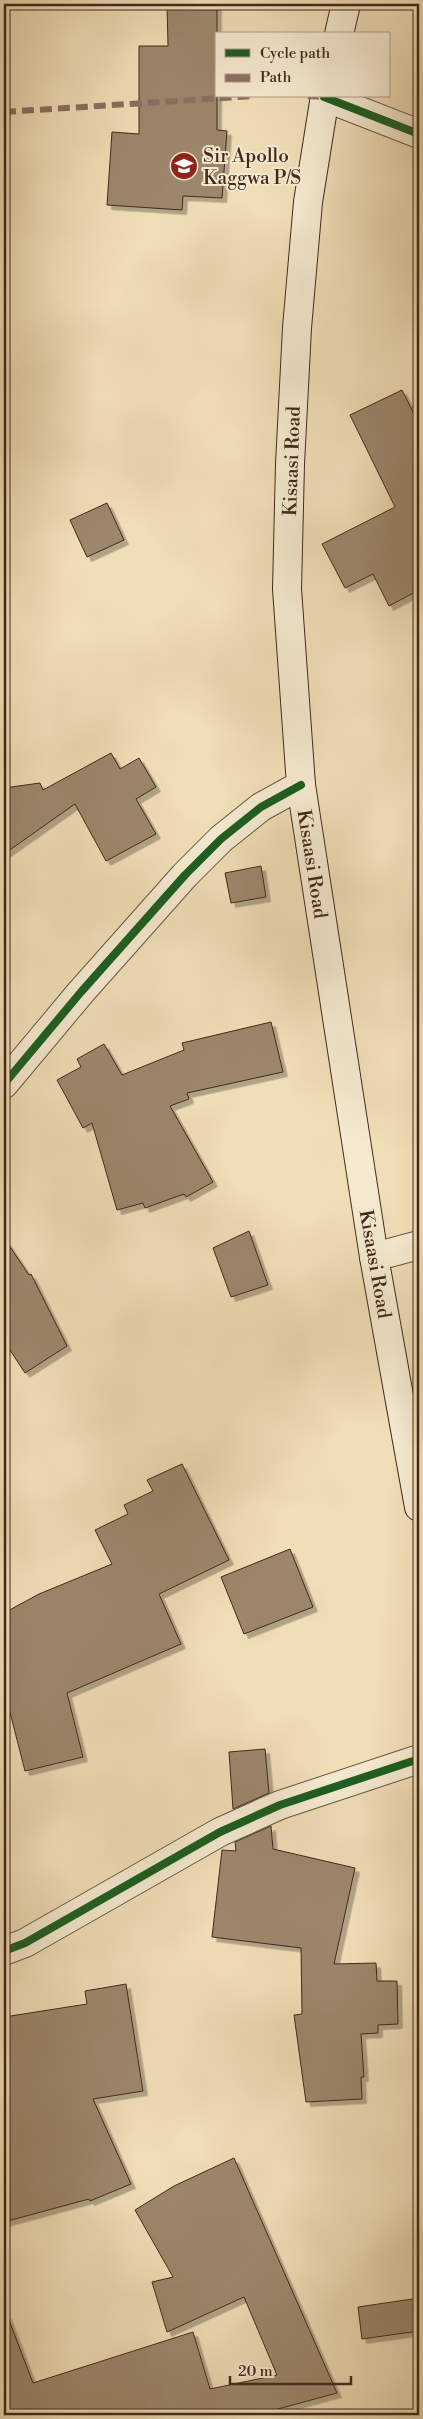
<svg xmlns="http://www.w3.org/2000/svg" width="423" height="2419" font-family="'Libre Bodoni',serif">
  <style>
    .building { fill: #9c876c; stroke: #41281b; filter: url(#shadow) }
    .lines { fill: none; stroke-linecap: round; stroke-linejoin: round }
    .street-casing { stroke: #6d5642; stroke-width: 30 }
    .secondary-casing { stroke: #41281b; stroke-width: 30 }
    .street { stroke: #f5ead0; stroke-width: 28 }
    .secondary { stroke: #f5ead0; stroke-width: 28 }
    .quiet { stroke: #8d6e63; stroke-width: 6; stroke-dasharray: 12 6; stroke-linecap: butt }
    .cycleway-casing { stroke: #f5ead0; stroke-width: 11 }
    .cycleway { stroke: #1b5e20; stroke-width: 8 }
    .labels { text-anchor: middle; stroke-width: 4; stroke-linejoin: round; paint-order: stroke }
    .poi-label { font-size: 19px; fill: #41281b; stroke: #f5ead0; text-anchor: start }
    .street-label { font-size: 19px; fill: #41281b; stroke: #f5ead0 }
  </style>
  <defs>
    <filter id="shadow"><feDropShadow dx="4.5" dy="4.5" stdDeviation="0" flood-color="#0004"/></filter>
  </defs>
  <rect width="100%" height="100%" fill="#f0deb7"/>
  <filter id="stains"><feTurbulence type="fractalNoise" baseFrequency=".004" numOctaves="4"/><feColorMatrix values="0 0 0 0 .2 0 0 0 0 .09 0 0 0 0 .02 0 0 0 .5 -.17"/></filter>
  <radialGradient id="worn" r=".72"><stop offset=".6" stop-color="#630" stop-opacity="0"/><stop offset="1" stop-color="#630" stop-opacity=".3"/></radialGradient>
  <!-- building -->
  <path class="building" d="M 167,4 L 217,4 L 217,130 L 227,131 L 222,198 L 183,196 L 182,210 L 107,205 L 112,132 L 139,134 L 139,46 L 168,46 Z
    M 402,390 L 419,424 L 419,590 L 389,606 L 373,574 L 345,588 L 322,544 L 395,507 L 350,415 Z
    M 107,503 L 124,540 L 87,557 L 70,520 Z
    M 111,753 L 120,769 L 139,758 L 156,787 L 136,799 L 156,834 L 106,861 L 75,804 L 4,854 L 4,788 L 40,783 L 43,790 Z
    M 261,866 L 266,897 L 231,903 L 225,873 Z
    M 271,1022 L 283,1072 L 187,1093 L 189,1099 L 170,1106 L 213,1182 L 186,1197 L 184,1194 L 145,1208 L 143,1203 L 117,1210 L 92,1123 L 83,1128 L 57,1080 L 81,1067 L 77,1059 L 104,1044 L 122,1075 L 184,1050 L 182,1043 Z
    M 249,1231 L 268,1285 L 231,1297 L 213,1248 Z
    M 4,1238 L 29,1275 L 31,1274 L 67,1346 L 25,1373 L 4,1341 Z
    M 182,1464 L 229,1560 L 159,1594 L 181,1644 L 67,1693 L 83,1757 L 25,1771 L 4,1689 L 4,1613 L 39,1594 L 112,1564 L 95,1530 L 128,1514 L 124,1505 L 153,1491 L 147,1480 Z
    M 290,1549 L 313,1607 L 244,1634 L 221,1577 Z
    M 265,1749 L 269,1793 L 233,1809 L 229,1752 Z
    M 271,1826 L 273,1849 L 355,1868 L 334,1964 L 376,1963 L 377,1981 L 397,1981 L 398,2024 L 378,2025 L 378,2033 L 361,2034 L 364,2077 L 361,2077 L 362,2099 L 306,2102 L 294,2015 L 302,2014 L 301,1948 L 212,1937 L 222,1850 L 236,1851 L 235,1842 Z
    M 126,1984 L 143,2091 L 93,2099 L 131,2184 L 90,2201 L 89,2199 L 4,2222 L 4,2017 L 87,2004 L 85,1991 Z
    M 234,2158 L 337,2393 L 256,2415 L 4,2415 L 4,2316 L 7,2315 L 33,2383 L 193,2332 L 210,2389 L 277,2375 L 244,2297 L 167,2332 L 152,2282 L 173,2277 L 135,2210 L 174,2186 Z
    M 419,2298 L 419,2331 L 362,2339 L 358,2307 Z"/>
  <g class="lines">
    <!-- street casing -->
    <g class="street-casing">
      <path id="street" d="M 324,97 L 419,134
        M 4,1084 L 81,992 L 185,875 L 221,839 L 261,807 L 301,785
        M 374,1257 L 419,1245
        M 4,1951 L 25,1943 L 220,1832 L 280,1805 L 419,1759"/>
    </g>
    <!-- secondary casing -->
    <g class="secondary-casing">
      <path id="secondary" d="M 339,34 L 346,4
        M 325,96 L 308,202 L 297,328 L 290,464 L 287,589 L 301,785 L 374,1257 L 419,1507"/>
    </g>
    <!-- street -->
    <use href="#street" class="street"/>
    <!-- secondary -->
    <use href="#secondary" class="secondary"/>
    <!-- quiet -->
    <path class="quiet" d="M 308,96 L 324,97
      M 4,112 L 254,96"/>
    <!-- cycleway casing -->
    <g class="cycleway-casing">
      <path id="cycleway" d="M 324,97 L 419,134
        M 4,1084 L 81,992 L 185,875 L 221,839 L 261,807 L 301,785
        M 4,1951 L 25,1943 L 220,1832 L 280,1805 L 419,1759"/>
    </g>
    <!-- cycleway -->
    <use href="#cycleway" class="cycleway"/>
  </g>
  <!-- icons -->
  <defs>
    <g id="school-disc" transform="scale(1.4375)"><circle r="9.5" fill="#8f2418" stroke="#f5ead0"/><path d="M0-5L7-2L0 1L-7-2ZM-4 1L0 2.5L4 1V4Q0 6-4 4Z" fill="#fff"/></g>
  </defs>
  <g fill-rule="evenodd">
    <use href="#school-disc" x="184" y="166"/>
  </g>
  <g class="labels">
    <!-- poi labels -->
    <g class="poi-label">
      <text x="203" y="162">Sir Apollo<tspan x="203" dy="22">Kaggwa P/S</tspan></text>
    </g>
    <!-- street labels -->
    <g class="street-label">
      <text transform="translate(291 461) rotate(-88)" y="7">Kisaasi Road</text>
      <text transform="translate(313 864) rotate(81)" y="7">Kisaasi Road</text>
      <text transform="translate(376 1264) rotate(80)" y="7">Kisaasi Road</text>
    </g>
  </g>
  <!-- margin -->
  <rect width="423" height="2419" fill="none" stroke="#f0deb7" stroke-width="20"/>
  <rect x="5" y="5" width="413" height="2409" fill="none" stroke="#41281b" stroke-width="2.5"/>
  <rect x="10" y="10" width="403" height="2399" fill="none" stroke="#41281b"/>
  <!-- legend -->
  <rect x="215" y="32" width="175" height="65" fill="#f5ead0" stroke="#ad9c88"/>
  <rect x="225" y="49" width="25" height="8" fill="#1b5e20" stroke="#ad9c88"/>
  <text x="260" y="58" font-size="15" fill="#41281b">Cycle path</text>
  <rect x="225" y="74" width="25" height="8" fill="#8d6e63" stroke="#ad9c88"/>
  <text x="260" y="82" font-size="15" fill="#41281b">Path</text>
  <!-- scale -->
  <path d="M230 2376v8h121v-8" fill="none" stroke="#41281b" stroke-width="2.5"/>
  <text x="238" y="2376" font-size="15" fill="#41281b" stroke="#f5ead0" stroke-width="4" paint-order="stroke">20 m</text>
  <rect width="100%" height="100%" filter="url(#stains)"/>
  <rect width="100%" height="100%" fill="url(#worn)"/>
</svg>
